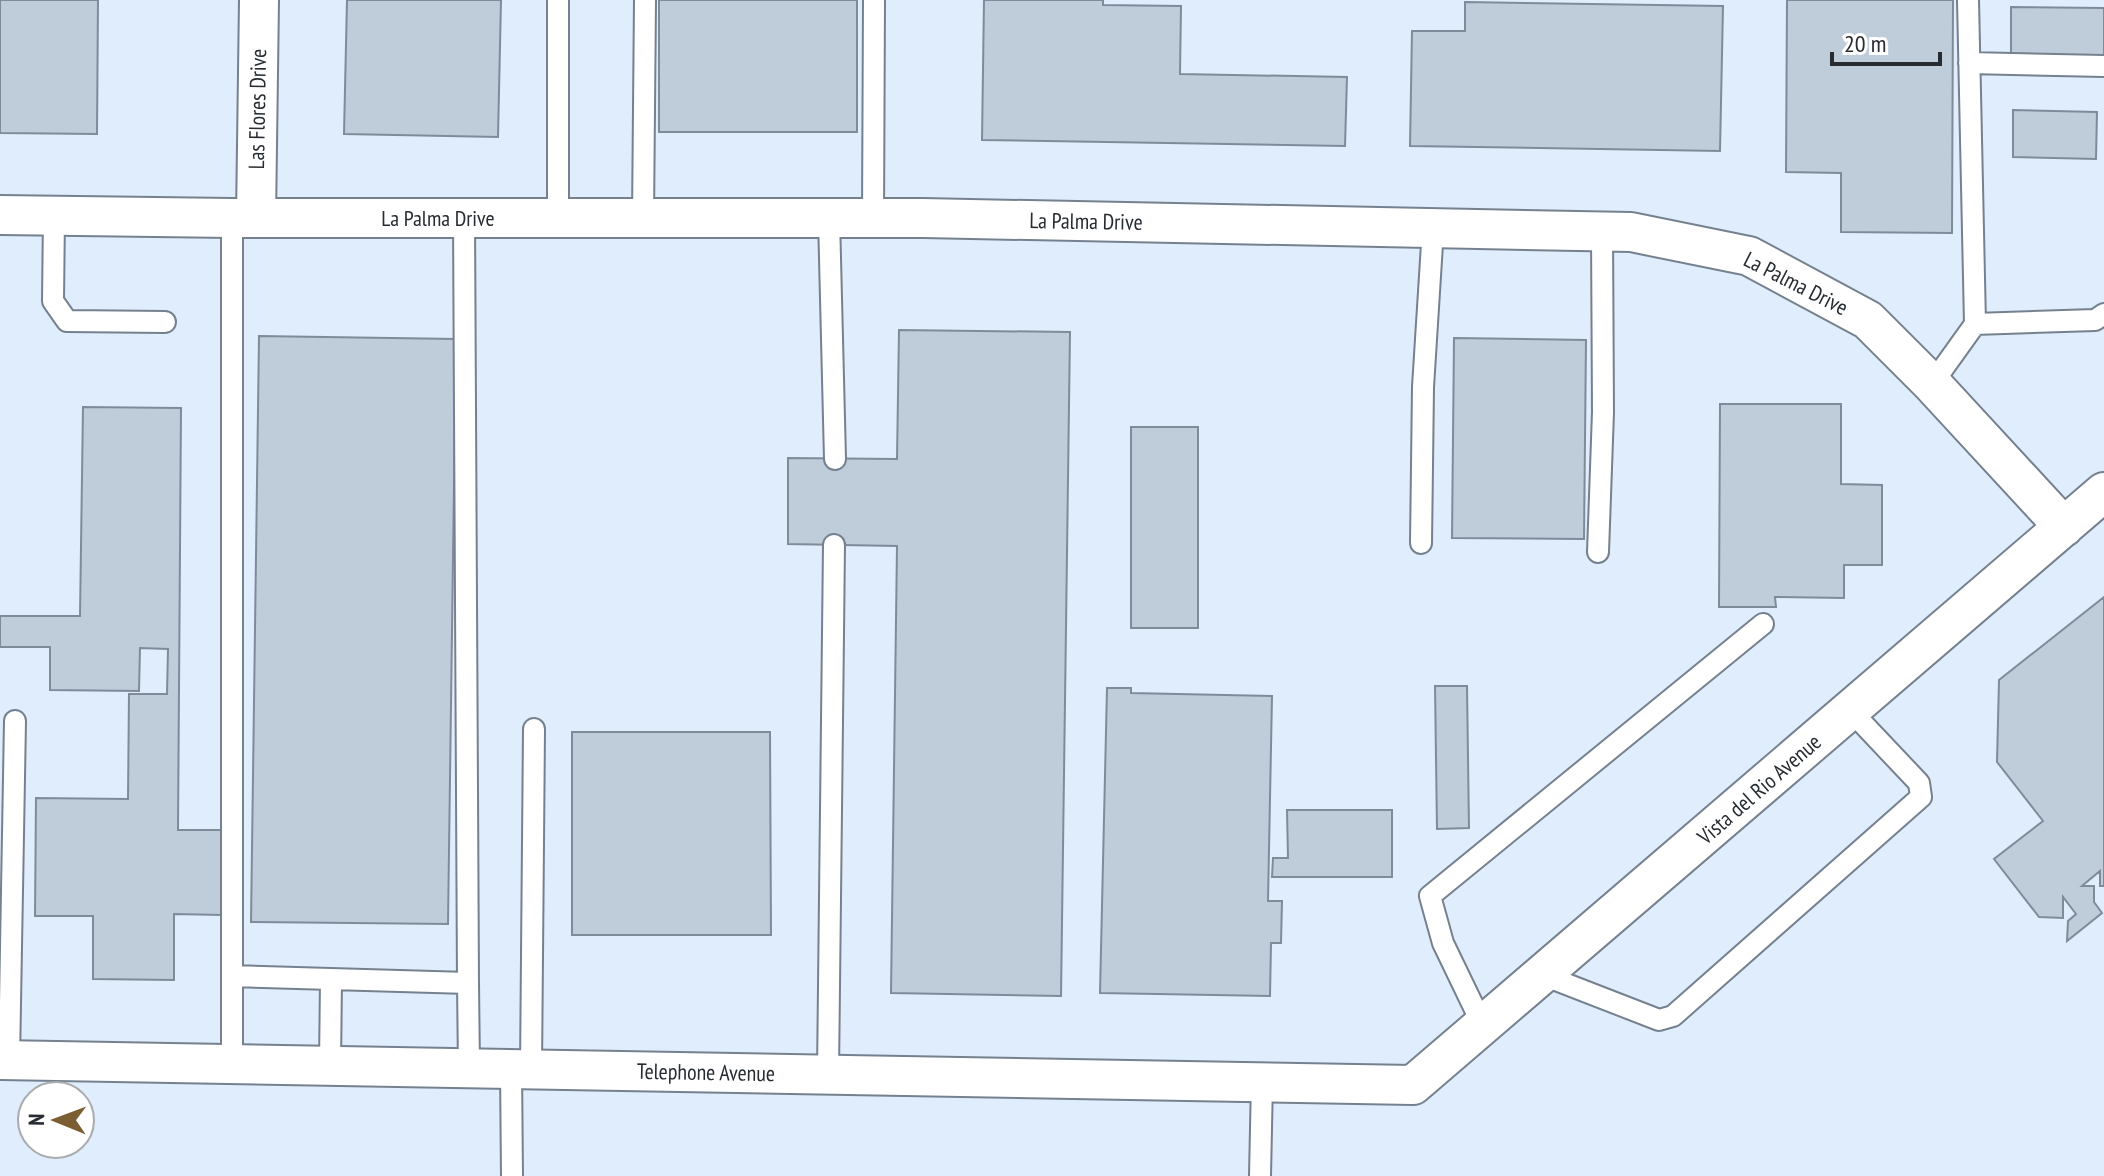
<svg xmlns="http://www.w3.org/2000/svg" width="2104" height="1176" font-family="'PT Sans Narrow',sans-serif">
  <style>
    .building { fill: #bfccda; stroke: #808b99; stroke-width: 2 }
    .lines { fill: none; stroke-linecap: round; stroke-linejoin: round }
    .lane-casing { stroke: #76818f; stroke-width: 24 }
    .street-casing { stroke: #76818f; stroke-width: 42 }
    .lane { stroke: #fff; stroke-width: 20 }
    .street { stroke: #fff; stroke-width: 38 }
    .labels { text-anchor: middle; stroke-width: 7; stroke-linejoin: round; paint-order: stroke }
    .street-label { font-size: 22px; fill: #272c32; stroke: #fff }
  </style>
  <rect width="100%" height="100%" fill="#e0edfc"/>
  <!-- building -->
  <path class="building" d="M 0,0 L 98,0 L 97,134 L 0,133 Z
    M 347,0 L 501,0 L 498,137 L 344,134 Z
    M 659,0 L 857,0 L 857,132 L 659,132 Z
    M 984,0 L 1103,0 L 1103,5 L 1181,6 L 1180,74 L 1347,77 L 1345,146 L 982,140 Z
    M 1787,0 L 1953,0 L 1952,233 L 1841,232 L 1841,173 L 1786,172 Z
    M 1465,2 L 1723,6 L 1720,151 L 1410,146 L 1412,31 L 1465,31 Z
    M 2011,7 L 2104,8 L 2104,55 L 2011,55 Z
    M 2013,110 L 2097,112 L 2096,159 L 2013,157 Z
    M 899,330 L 1070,332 L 1061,996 L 891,993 L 897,546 L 788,544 L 788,458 L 897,459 Z
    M 259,336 L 456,339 L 448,924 L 251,922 Z
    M 1454,338 L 1586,340 L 1584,539 L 1452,538 Z
    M 1720,404 L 1841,404 L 1841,484 L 1882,485 L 1882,565 L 1844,565 L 1844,598 L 1775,597 L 1776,607 L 1719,607 Z
    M 83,407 L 181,408 L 178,830 L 223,830 L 222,915 L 174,914 L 174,980 L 93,979 L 93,916 L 35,916 L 36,798 L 128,799 L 129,694 L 167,694 L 168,649 L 140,648 L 139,691 L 50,690 L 50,647 L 0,647 L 0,616 L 80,616 Z
    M 1131,427 L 1198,427 L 1198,628 L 1131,628 Z
    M 2104,597 L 2104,886 L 2100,886 L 2100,871 L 2082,886 L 2094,886 L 2094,902 L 2102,913 L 2067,941 L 2068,921 L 2076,914 L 2063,897 L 2063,918 L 2039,917 L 1994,859 L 2043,821 L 1997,762 L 1999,680 Z
    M 1435,686 L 1467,686 L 1469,828 L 1437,829 Z
    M 1107,688 L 1131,688 L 1131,693 L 1272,696 L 1268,901 L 1282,901 L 1281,943 L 1271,943 L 1270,996 L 1100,993 Z
    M 572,732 L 770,732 L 771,935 L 572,935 Z
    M 1287,810 L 1392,810 L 1392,877 L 1272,877 L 1273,858 L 1288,858 Z"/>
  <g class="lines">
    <!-- lane casing -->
    <g class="lane-casing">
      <path id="lane" d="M 558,0 L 558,218
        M 1969,63 L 2104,66
        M 54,215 L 53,301 L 67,321 L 165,322
        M 464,218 L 468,983
        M 643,218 L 645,0
        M 829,218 L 835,459
        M 873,218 L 874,0
        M 1975,324 L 2095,320 L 2104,314
        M 1932,384 L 1975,324 L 1968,0
        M 1421,543 L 1423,387 L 1433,228
        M 1598,552 L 1603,412 L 1602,231
        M 1543,975 L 1659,1020 L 1673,1016 L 1921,797 L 1919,783 L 1850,710
        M 232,976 L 232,218
        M 1483,1026 L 1443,943 L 1430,896 L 1763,624
        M 9,1060 L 15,721
        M 232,1064 L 232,976 L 468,983 L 469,1068
        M 330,1065 L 331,980
        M 511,1068 L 512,1176
        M 531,1069 L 534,729
        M 828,1074 L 834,545
        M 1260,1176 L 1262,1081"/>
    </g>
    <!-- street casing -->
    <g class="street-casing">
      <path id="street" d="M 0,215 L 232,218 L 923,218 L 1631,232 L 1749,256 L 1868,320 L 1932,384 L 2064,527
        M 256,218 L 259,0
        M 0,1060 L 1413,1085 L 2104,492"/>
    </g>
    <!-- lane -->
    <use href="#lane" class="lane"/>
    <!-- street -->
    <use href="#street" class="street"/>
  </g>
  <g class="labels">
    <!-- street labels -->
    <g class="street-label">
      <text transform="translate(257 109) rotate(-89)" y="8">Las Flores Drive</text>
      <text x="438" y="226">La Palma Drive</text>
      <text transform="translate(1086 221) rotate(1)" y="8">La Palma Drive</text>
      <text transform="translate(1796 283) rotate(27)" y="8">La Palma Drive</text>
      <text transform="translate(1759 789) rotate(-41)" y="8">Vista del Rio Avenue</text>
      <text transform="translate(706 1072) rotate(1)" y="8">Telephone Avenue</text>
    </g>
  </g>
  <!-- north arrow -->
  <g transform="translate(56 1120) rotate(271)"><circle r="38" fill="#ffffff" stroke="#a9abad" stroke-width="2"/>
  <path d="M0-6L14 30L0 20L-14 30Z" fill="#7d5e33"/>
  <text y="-12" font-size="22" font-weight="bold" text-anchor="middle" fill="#272c32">N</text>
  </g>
  <!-- scale -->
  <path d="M1832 52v12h108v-12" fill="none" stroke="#272c32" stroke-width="4"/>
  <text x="1844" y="52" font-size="24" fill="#272c32" stroke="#ffffff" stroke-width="6" paint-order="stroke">20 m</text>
</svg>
